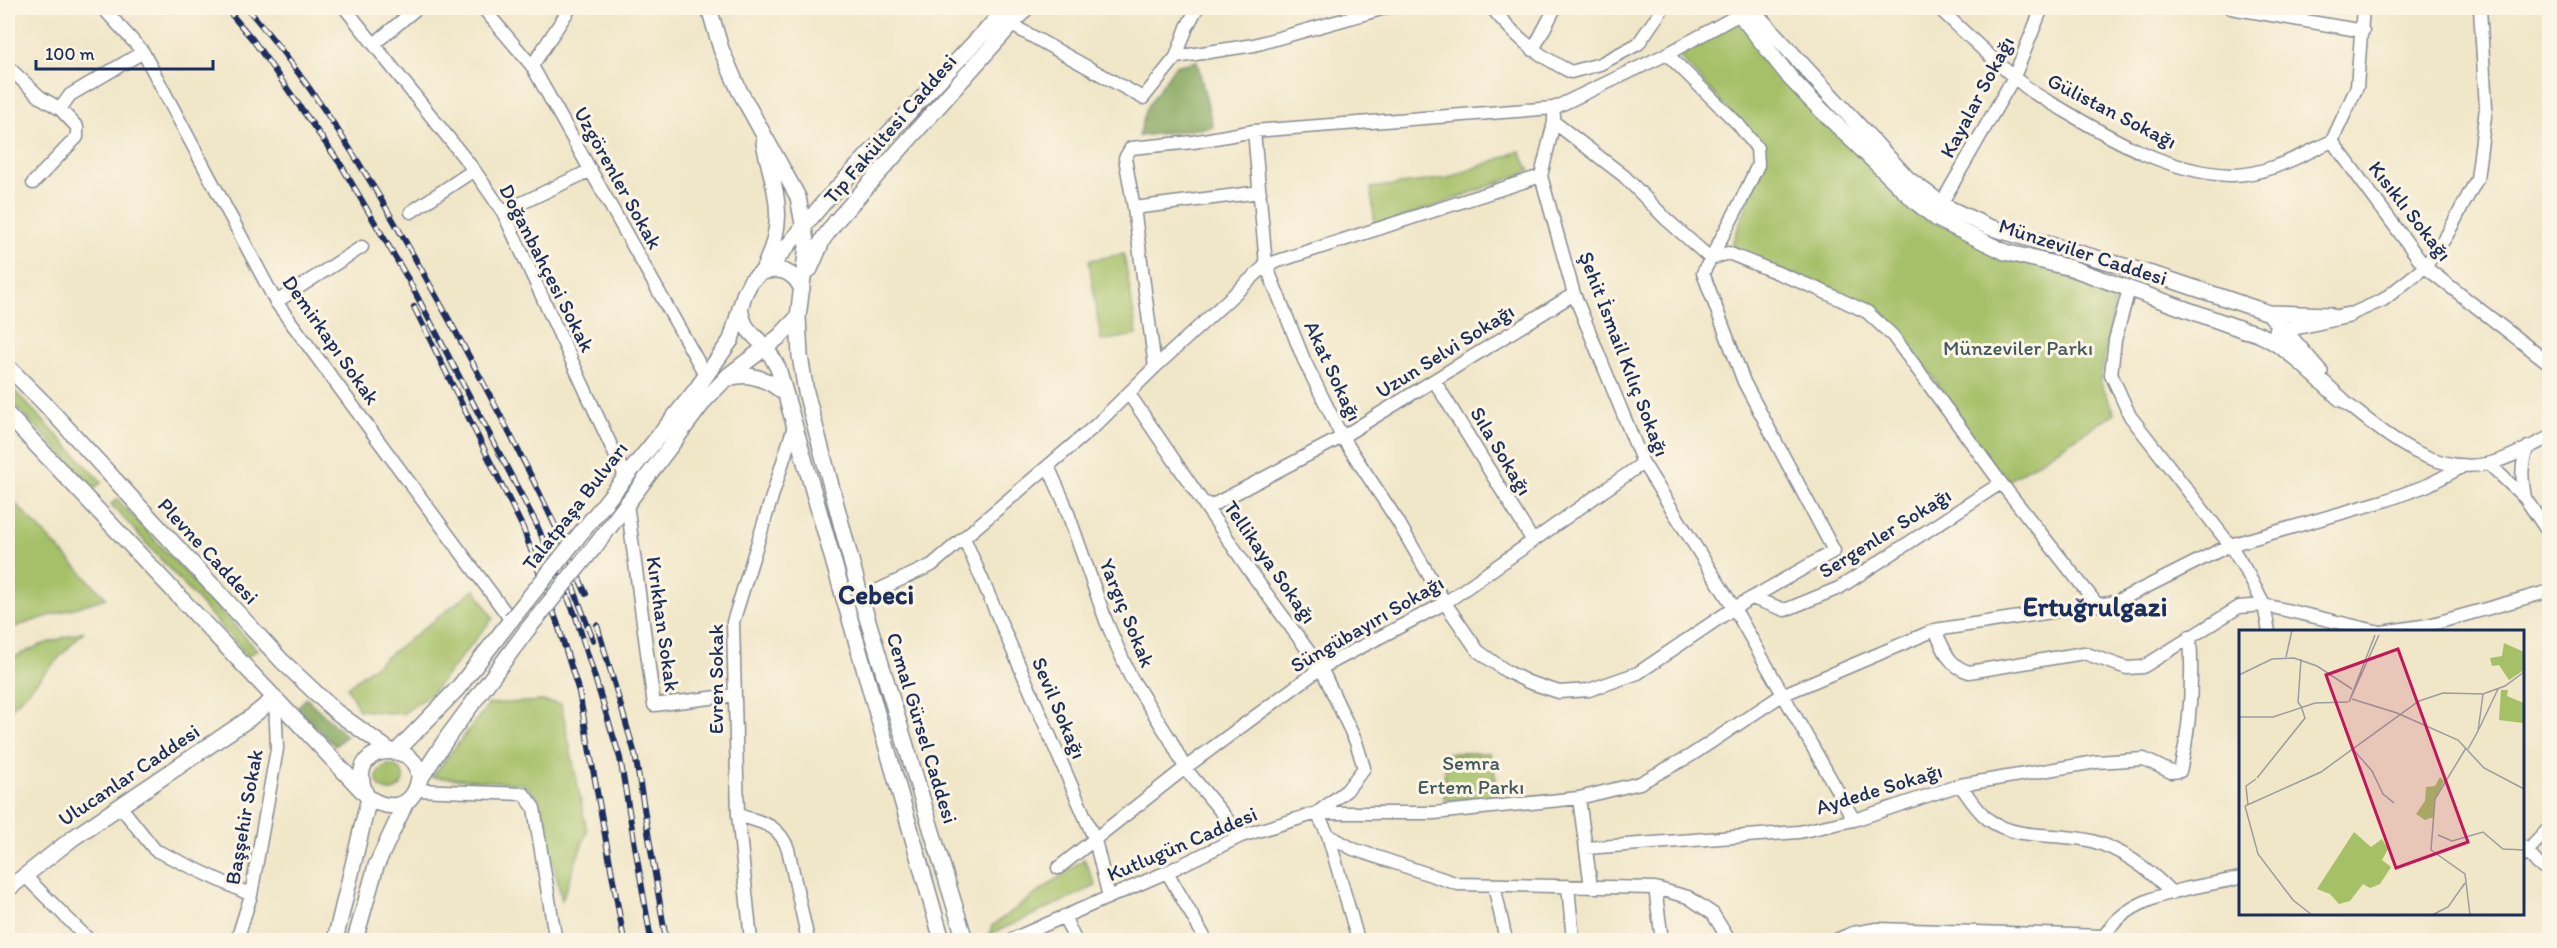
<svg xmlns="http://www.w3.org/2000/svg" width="2557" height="948" font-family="Itim,sans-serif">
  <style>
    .green { fill: #a5c067; stroke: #607862; stroke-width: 1.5 }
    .forest { fill: #84a65c; stroke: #506a5d; stroke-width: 1.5 }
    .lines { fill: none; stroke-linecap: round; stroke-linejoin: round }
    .minor-casing { stroke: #868a93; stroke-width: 15 }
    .major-casing { stroke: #868a93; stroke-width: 18 }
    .minor { stroke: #fff; stroke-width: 12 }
    .major { stroke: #fff; stroke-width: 15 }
    .rail-casing { stroke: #1b2f5e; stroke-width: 6 }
    .rail { stroke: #fcf5e5; stroke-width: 4; stroke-dasharray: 11; stroke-linecap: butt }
    .major-bridge-casing { stroke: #868a93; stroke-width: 18; stroke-linecap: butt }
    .major-bridge { stroke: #fff; stroke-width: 15 }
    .labels { text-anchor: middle; stroke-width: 6; stroke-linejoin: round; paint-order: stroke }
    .street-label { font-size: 21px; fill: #1b2f5e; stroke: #fcf5e5 }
    .park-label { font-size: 21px; fill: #445a61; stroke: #fcf5e5 }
    .district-label { font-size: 27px; font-weight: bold; fill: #1b2f5e; stroke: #fcf5e5 }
    .inset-road { fill: none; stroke: #9b9d9e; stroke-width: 1.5 }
    .view { fill: #c2185b; fill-opacity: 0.15; stroke: #c2185b; stroke-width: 3 }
    .inset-edge { fill: none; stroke: #1b2f5e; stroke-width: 3 }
  </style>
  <rect width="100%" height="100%" fill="#fcf5e5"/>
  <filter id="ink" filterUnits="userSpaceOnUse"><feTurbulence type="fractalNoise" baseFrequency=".0167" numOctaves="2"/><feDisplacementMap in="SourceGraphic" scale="12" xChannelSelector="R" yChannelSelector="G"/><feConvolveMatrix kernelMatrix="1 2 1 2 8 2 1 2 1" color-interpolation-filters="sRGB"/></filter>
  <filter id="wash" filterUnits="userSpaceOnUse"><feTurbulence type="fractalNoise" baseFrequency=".008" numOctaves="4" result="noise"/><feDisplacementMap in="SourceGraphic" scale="24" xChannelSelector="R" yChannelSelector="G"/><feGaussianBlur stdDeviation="1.35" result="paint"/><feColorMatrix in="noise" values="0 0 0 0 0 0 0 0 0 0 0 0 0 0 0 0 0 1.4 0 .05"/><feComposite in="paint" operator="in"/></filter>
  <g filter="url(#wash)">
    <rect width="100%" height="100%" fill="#f0e6c8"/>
    <!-- green -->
    <path class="green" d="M 1740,21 L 1937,223 L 2117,286 L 2100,381 L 2115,413 L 2005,483 L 1930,373 L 1890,324 L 1865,306 L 1730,249 L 1762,165 L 1758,142 L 1677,54 Z
      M 1520,151 L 1530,171 L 1375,228 L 1371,188 L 1448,178 Z
      M 1124,254 L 1137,335 L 1101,341 L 1089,260 Z
      M 8,384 L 102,482 L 95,488 L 8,398 Z
      M 8,496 L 106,598 L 8,629 Z
      M 117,499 L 257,650 L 248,656 L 111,504 Z
      M 475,589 L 493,618 L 431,694 L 402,714 L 359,710 L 347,687 Z
      M 84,631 L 8,712 L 8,660 L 38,646 Z
      M 541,701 L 561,704 L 587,831 L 562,900 L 538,797 L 523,784 L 432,777 L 489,704 Z
      M 1445,753 L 1490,753 L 1500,797 L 1444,800 Z
      M377 778a13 13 0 1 1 26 0a13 13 0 1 1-26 0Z
      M 1084,859 L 1096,886 L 989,935 L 992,926 Z"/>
    <!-- forest -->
    <path class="forest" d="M 1197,61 L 1213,127 L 1139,136 L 1146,109 L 1175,66 Z
      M 306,698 L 346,736 L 335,746 L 297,708 Z"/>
  </g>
  <g filter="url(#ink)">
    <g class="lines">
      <!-- minor casing -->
      <g class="minor-casing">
        <path id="minor" d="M 103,8 L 143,52 L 276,302 L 511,620
          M 345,8 L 474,170 L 503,212 L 625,476
          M 483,8 L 532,66 L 706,376
          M 1492,8 C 1517,38 1535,54 1571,72 L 1600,64 L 1638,44 L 1663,8
          M 1939,8 C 1967,35 1996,63 2026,87 C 2038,97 2052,103 2065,111 C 2115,141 2169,172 2229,175 C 2265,176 2300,156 2332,141 L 2357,87 L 2363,8
          M 2231,8 L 2363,31
          M 1010,24 L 1143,98 L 1176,57 L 1187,27 L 1197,8
          M 374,44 L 417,8
          M 1533,50 L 1555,8
          M 1176,57 L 1254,45 L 1385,8
          M 532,66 L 570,8
          M 8,67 L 40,97 L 60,109
          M 1554,115 L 1554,122 L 1624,176 L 1666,219 L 1711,259 L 1728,253 L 1818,289 L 1867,312 L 1893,336 L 2001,483 L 2096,603
          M 1554,122 L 1541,176 L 1574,294 L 1643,463 L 1734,608 L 1834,551 L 1744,382 L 1703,273 L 1740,203 L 1758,165 L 1757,148 L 1738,124 L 1667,54
          M 1254,131 L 1266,265 L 1304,360 L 1342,437 L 1397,520 L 1445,603 L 1478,651 L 1506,671 L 1528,682 L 1559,692 L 1589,690 L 1638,673 L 1734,608 L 1854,820
          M 2332,141 L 2425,267 L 2550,364
          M 33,183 L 77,137 L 77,127 L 60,109 L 70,95 L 143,52
          M 1941,204 L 2014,77 L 2042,8
          M 1134,208 L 1260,192
          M 411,212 L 474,170
          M 503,212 L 591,170
          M 2129,289 L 2115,340 L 2111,374 L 2130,416 L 2230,545 L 2248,574 L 2264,605 L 2269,632
          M 276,302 L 362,247
          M 2349,315 L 2383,300 L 2425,267 L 2447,235 L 2477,179 L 2486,108 L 2480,8
          M 1155,367 L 1134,208 L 1125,158 L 1131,148 L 1193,142 L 1254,131 L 1554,108 L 1667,54 L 1740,14
          M 1435,382 L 1533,541
          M 1129,394 L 1249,570 L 1321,668 L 1356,742 L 1364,768 L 1347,790 L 1317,813 L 1328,835 L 1353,849 L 1458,884 L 1655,888 L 1688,897 L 1713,914 L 1729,940
          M 2341,399 C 2382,431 2430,475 2486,464 C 2508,460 2530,446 2550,437
          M 2489,464 L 2525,498 L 2550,535
          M 1048,466 L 1064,502 L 1106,621 L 1130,676 L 1170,739 L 1185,768 L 1241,836
          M 2525,498 C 2522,479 2520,465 2528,447
          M 627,503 L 654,705 L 734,695
          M 1206,503 L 1209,507 L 1342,437 L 1574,294
          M 964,538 L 1095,840 L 1109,897
          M 861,598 L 932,565 L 1096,425 L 1155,367 L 1266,265 L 1541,176
          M 1752,598 L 1785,610 L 1839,588 L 2001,483
          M 1935,630 C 1944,649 1948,666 1969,672 L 2084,653 L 2127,668 L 2143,667 L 2239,607 L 2264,605 L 2380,632
          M 2382,632 L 2429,625 L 2550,591
          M 1960,785 C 1969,797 1977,811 1989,820 C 2018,841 2059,832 2092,841 C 2123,850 2150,870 2172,893
          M 416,790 L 524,794 L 534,808 L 555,936 L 553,940
          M 1579,798 L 1591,887
          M 120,806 L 155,850 L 251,895
          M 738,815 C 762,823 778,823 788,849 L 808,940
          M 1328,835 L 1358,940
          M 2523,847 L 2538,864 L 2550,871
          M 1586,848 L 1799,832 L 1854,820 L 1960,785 L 2096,762 L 2144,759 L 2171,772 L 2180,771 C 2191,725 2193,683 2190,636
          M 2522,857 L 2550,827
          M 1058,868 L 1185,768 L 1321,668 L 1445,603 L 1643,463
          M 1167,872 L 1206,940
          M 24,875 L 89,940
          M 1494,885 L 1506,940
          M 1568,886 L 1573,940
          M 1655,888 L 1662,940
          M 1064,916 L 1075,940
          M 237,940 L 251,895 L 277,749 L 275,698
          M 751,940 L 738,815 L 733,622 L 794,426
          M 1010,940 L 1167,872 L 1241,836 L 1317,813 L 1434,813 L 1579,798 L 1640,783 L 1690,756 L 1782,695 L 1935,630 L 2116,602 L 2230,545 L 2387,500 L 2428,485 L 2460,468
          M 1836,940 L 1853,933 L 1877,929 L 2104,936
          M 2102,940 C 2127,892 2193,889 2240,878"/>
      </g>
      <!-- major casing -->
      <g class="major-casing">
        <path id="major" d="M 709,8 L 721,49 L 739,90 L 798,197 L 807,246 L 798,317 L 800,356 L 806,392 L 861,598 L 965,940
          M 1735,8 L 1791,79 L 1812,101 L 1917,203 L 1937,219 L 2005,252 L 2071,268 L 2244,330 C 2278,335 2315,377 2341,399
          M 1750,8 L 1908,179 L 1946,207 L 1989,227 L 2165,278 L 2269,313 L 2320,372
          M 764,143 C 775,195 788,215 764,268
          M 810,269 L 823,239 L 837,220 L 1026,8
          M 762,272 C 781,267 793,271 802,289
          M 740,308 C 744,331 751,331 765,347 C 771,353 774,362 778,368 L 942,940
          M 2269,313 L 2329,315
          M 2277,331 L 2349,315
          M 8,367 L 44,403 L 282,661 L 335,711 L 389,750
          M 727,379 C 747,370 770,380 785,394
          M 8,415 L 369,798 C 384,808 404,810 414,793 C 442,742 342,734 365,792
          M 584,529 L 695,391 L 731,340 L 744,295 L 751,281 L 775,261 L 825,201 L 1007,8
          M 596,545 L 705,400 L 729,375 L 779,337 L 798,317
          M 397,751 L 458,688 L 511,620
          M 418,782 L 449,735 L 527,630
          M 8,889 L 73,838 L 250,718 L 275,698
          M 335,940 L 369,798
          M 355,940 L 376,866 L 406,802"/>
      </g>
      <!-- minor -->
      <use href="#minor" class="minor"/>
      <!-- major -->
      <use href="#major" class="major"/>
      <!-- rail casing -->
      <g class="rail-casing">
        <path id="rail" d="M 226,8 L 253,40 L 341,165 L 408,279 L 536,523 L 576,617 L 620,758 L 651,940
          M 247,8 C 324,98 384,201 441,305 C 493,399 543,494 586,594
          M 414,307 L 523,528 L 557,622 L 579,692 L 624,940
          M 572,584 L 593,640
          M 597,625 L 635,754 L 666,940"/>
      </g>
      <!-- rail -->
      <use href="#rail" class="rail"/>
      <!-- major-bridge casing -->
      <g class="major-bridge-casing">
        <path id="major-bridge" d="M 511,620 L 584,529
          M 527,630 L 596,545"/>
      </g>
      <!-- major-bridge -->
      <use href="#major-bridge" class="major-bridge"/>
    </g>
  </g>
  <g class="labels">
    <!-- street labels -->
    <g class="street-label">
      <text transform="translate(1977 97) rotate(-62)" y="7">Kayalar Sokağı</text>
      <text transform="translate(2112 111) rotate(27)" y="7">Gülistan Sokağı</text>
      <text transform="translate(890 129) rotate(-49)" y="7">Tıp Fakültesi Caddesi</text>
      <text transform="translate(618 178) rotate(61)" y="7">Uzgörenler Sokak</text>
      <text transform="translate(2410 211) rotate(52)" y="7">Kısıklı Sokağı</text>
      <text transform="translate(2083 252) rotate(18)" y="7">Münzeviler Caddesi</text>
      <text transform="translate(547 268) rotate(63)" y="7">Doğanbahçesi Sokak</text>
      <text transform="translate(331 340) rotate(55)" y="7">Demirkapı Sokak</text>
      <text transform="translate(1445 351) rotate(-32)" y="7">Uzun Selvi Sokağı</text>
      <text transform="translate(1624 354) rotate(69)" y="7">Şehit İsmail Kılıç Sokağı</text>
      <text transform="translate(1333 371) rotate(65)" y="7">Akat Sokağı</text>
      <text transform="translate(1501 451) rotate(59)" y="7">Sıla Sokağı</text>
      <text transform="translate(575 506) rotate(-52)" y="7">Talatpaşa Bulvarı</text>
      <text transform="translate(1885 533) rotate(-32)" y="7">Sergenler Sokağı</text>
      <text transform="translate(208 551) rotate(47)" y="7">Plevne Caddesi</text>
      <text transform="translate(1270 562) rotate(55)" y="7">Tellikaya Sokağı</text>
      <text transform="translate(1127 613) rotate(68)" y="7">Yargıç Sokak</text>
      <text transform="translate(663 624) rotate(82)" y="7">Kırıkhan Sokak</text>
      <text transform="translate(1367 624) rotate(-30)" y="7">Süngübayırı Sokağı</text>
      <text transform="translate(716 679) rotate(-90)" y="7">Evren Sokak</text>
      <text transform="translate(1059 708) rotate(67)" y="7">Sevil Sokağı</text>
      <text transform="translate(922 728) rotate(73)" y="7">Cemal Gürsel Caddesi</text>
      <text transform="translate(129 775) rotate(-34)" y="7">Ulucanlar Caddesi</text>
      <text transform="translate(1879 789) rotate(-17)" y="7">Aydede Sokağı</text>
      <text transform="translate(244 817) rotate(-80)" y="7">Başşehir Sokak</text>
      <text transform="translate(1182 844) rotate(-23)" y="7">Kutlugün Caddesi</text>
    </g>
    <!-- park labels -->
    <g class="park-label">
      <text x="2018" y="355">Münzeviler Parkı</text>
      <text x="1471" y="770">Semra<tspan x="1471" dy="24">Ertem Parkı</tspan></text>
    </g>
    <!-- district labels -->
    <g class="district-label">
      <text x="876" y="604">Cebeci</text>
      <text x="2095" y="616">Ertuğrulgazi</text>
    </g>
  </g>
  <!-- overview -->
  <g transform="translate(2239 630)">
    <rect width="285" height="285" fill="#f0e6c8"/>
    <path d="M 265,13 L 285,22 L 285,40 L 270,50 L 260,35 L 253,36 L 251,28 L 263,26 ZM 262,60 L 269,60 L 268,66 L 285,73 L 284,93 L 260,90 ZM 201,147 L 205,151 L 195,172 L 195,187 L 186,190 L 177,184 L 186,171 L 187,157 L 196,156 ZM 115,202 L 132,217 L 143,209 L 149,219 L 143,230 L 152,237 L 141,254 L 131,258 L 124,254 L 111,271 L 100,274 L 91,264 L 78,259 Z" fill="#a5c067"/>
    <path class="inset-road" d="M 136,5 L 110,72 L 140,5M 47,27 L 53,0M 62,29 L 59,72 L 63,78M 0,45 L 33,29 L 55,28 L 78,36 L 113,59M 113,69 L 158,83 L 219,110 L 245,138 L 285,159M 0,87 L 34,87 L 76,73 L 109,72M 240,99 L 259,59M 112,117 L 133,141 L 144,164 L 155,173M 229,119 L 239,101 L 244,64M 18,148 L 66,88 L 62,76M 9,175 L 7,156 L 17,149M 6,176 L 82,142 L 180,71 L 204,63 L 244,64 L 266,56 L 285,42M 6,176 L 19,224 L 54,270 L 73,285M 199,205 L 213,211 L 244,202 L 264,219 L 285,220M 193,207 L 192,220 L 226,244 L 231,285M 193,207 L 196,169 L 227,118M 193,285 L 209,277 L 226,253"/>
    <path class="view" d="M 159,19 L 229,212 L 157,238 L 87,45 Z"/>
    <rect width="285" height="285" class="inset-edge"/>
  </g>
  <!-- margin -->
  <rect width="2557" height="948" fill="none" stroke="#fcf5e5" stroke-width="30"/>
  <!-- scale -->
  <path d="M36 60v9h177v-9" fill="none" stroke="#1b2f5e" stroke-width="3"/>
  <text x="45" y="60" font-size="18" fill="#1b2f5e" stroke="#fcf5e5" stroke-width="4.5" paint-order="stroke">100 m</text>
</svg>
